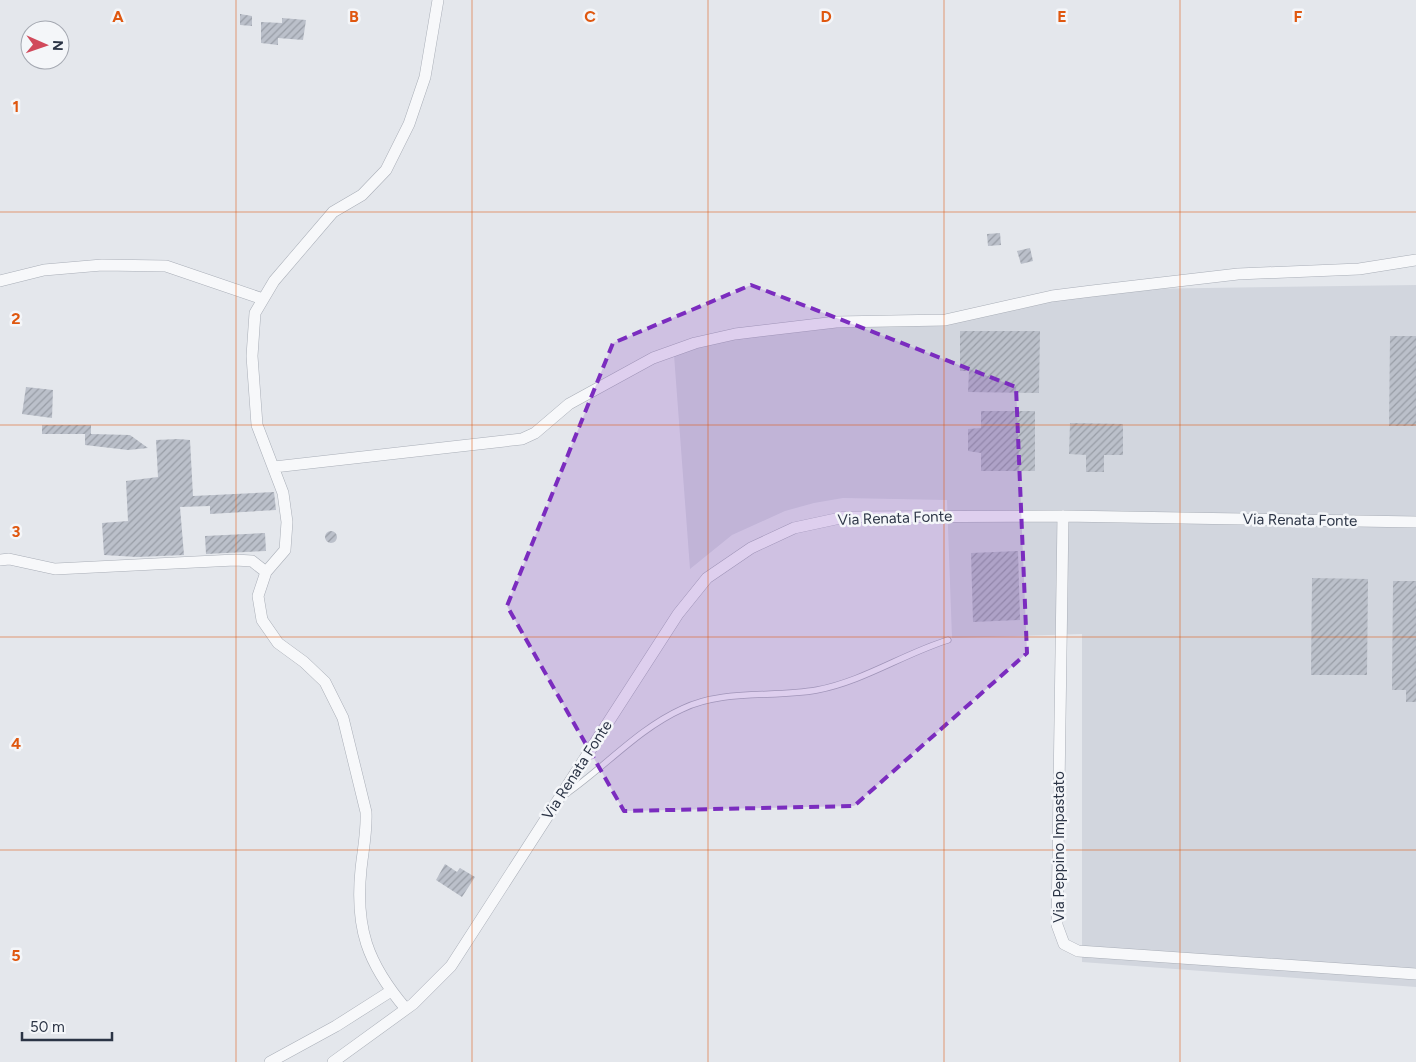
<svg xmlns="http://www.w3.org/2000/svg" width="1416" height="1062" font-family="Figtree,sans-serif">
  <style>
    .built { fill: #d2d6de }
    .building { fill: url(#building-hatch) }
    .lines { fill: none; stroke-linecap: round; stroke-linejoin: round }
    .service-casing { stroke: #a9aeb7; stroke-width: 7 }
    .minor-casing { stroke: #a9aeb7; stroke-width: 12 }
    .service { stroke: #f7f8fa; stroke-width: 5.5 }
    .minor { stroke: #f7f8fa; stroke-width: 11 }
    .marked { fill: #7b2cbf; fill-opacity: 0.2; stroke: #7b2cbf; stroke-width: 4; stroke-dasharray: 10 6; stroke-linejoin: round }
    .grid { fill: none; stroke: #df570f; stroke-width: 1; stroke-opacity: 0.55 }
    .labels { text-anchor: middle; stroke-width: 5; stroke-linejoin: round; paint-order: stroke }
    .street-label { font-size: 15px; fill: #2b3445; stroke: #f4f6f9 }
    .grid-label { font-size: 16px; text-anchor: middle; font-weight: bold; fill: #df570f; stroke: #f4f6f9; stroke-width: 5; stroke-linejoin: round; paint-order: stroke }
  </style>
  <defs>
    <pattern id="building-hatch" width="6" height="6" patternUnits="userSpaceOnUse" patternTransform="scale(1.25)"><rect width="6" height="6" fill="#bbc0ca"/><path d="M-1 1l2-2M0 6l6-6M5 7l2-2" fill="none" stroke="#989da6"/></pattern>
  </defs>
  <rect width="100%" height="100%" fill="#e4e7ec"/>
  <!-- built -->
  <path class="built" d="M 1416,285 L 1416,987 L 1082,962 L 1082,634 L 952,638 L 947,500 L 843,498 L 814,503 L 785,511 L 732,535 L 690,569 L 674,355 L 722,341 L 785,331 L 863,325 L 1138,289 Z"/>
  <!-- building -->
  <path class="building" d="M 240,14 L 252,16 L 252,26 L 240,25 Z
    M 282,18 L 306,20 L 303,40 L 278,38 L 278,45 L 261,43 L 261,22 L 282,23 Z
    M 1000,233 L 1001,245 L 988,246 L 987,234 Z
    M 1030,248 L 1033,261 L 1021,264 L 1017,251 Z
    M 960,331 L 1040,331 L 1039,393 L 968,392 L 969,371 L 960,371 Z
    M 1390,336 L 1416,336 L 1416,426 L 1389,426 Z
    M 26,387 L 53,390 L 52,418 L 22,414 Z
    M 981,411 L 1035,411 L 1035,471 L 981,471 L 981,453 L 968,451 L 968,429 L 981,428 Z
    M 1070,423 L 1123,424 L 1123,455 L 1104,455 L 1104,472 L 1086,472 L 1086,455 L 1069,454 Z
    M 42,425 L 91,425 L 91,434 L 130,435 L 148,448 L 128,450 L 85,445 L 85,434 L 42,434 Z
    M 178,439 L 190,440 L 193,496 L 274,492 L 276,510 L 210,514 L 210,506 L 180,507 L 184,555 L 137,557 L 104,555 L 102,523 L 128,521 L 126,481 L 158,477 L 156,440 Z
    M325 537a6 6 0 1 1 12 0a6 6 0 1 1-12 0Z
    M 265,533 L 266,551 L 206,554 L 205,536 Z
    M 1018,551 L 1020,620 L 973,622 L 971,553 Z
    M 1312,578 L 1368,579 L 1367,675 L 1311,675 Z
    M 1393,581 L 1416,581 L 1416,702 L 1406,702 L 1406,690 L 1392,690 Z
    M 445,864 L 457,872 L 460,868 L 475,877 L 462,897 L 436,880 Z"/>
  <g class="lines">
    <!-- service casing -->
    <g class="service-casing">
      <path id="service" d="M 566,794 C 605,767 638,729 682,709 C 723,689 773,698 817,690 C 864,681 903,654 948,640"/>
    </g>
    <!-- minor casing -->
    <g class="minor-casing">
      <path id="minor" d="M 0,281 L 44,270 L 102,265 L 166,266 L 263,299
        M 274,467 L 522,439 L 535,433 L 569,404 L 653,358 L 695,343 L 735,334 L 836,322 L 945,320 L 1052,296 L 1092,291 L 1238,274 L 1359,269 L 1416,260
        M 1063,516 L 1057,925 L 1064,944 L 1078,951 L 1416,974
        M 0,560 L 9,559 L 55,569 L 235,560 L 252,561 L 266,572
        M 406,1009 C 367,963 355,928 361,869 C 363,850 367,831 366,812 L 343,718 L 325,682 L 304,662 L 278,643 L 262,620 L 258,596 L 266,572 L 285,550 L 287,522 L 283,493 L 257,425 L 252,356 L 255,313 L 274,281 L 333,212 L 362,195 L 386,170 L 409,124 L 425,77 L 438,0
        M 270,1062 L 336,1026 L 391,991
        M 333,1062 L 413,1004 L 451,966 L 678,614 L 707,578 L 751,548 L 794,528 L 845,517 L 1063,516 L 1416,522"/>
    </g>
    <!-- service -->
    <use href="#service" class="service"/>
    <!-- minor -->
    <use href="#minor" class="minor"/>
  </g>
  <!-- marked area -->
  <path class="marked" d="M 751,285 L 1016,387 L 1027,653 L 854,806 L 624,811 L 507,606 L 613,343 Z"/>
  <!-- grid -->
  <path class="grid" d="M 236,0 L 236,1062M 472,0 L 472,1062M 708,0 L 708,1062M 944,0 L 944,1062M 1180,0 L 1180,1062M 0,212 L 1416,212M 0,425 L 1416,425M 0,637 L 1416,637M 0,850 L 1416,850"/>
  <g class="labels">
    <!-- street labels -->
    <g class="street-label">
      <text transform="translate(895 518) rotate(-2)" y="5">Via Renata Fonte</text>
      <text transform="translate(1300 520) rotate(1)" y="5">Via Renata Fonte</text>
      <text transform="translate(577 770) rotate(-57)" y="5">Via Renata Fonte</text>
      <text transform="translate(1059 847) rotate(-90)" y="5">Via Peppino Impastato</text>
    </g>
  </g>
  <g class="grid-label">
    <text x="118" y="22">A</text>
    <text x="354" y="22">B</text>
    <text x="590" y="22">C</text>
    <text x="826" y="22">D</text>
    <text x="1062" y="22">E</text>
    <text x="1298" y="22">F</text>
    <text x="16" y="112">1</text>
    <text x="16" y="324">2</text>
    <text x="16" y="537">3</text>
    <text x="16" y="749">4</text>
    <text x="16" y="961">5</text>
  </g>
  <!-- north arrow -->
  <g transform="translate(45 45) rotate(92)"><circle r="24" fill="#f4f6f9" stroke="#a4a8b1"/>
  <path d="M0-4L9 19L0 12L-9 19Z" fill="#d1495b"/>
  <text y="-8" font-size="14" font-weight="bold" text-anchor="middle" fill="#2b3445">N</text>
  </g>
  <!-- scale -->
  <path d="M22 1032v8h90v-8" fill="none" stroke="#2b3445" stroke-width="2.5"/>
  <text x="30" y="1032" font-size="15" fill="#2b3445" stroke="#f4f6f9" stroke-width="4" paint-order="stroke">50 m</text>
</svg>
